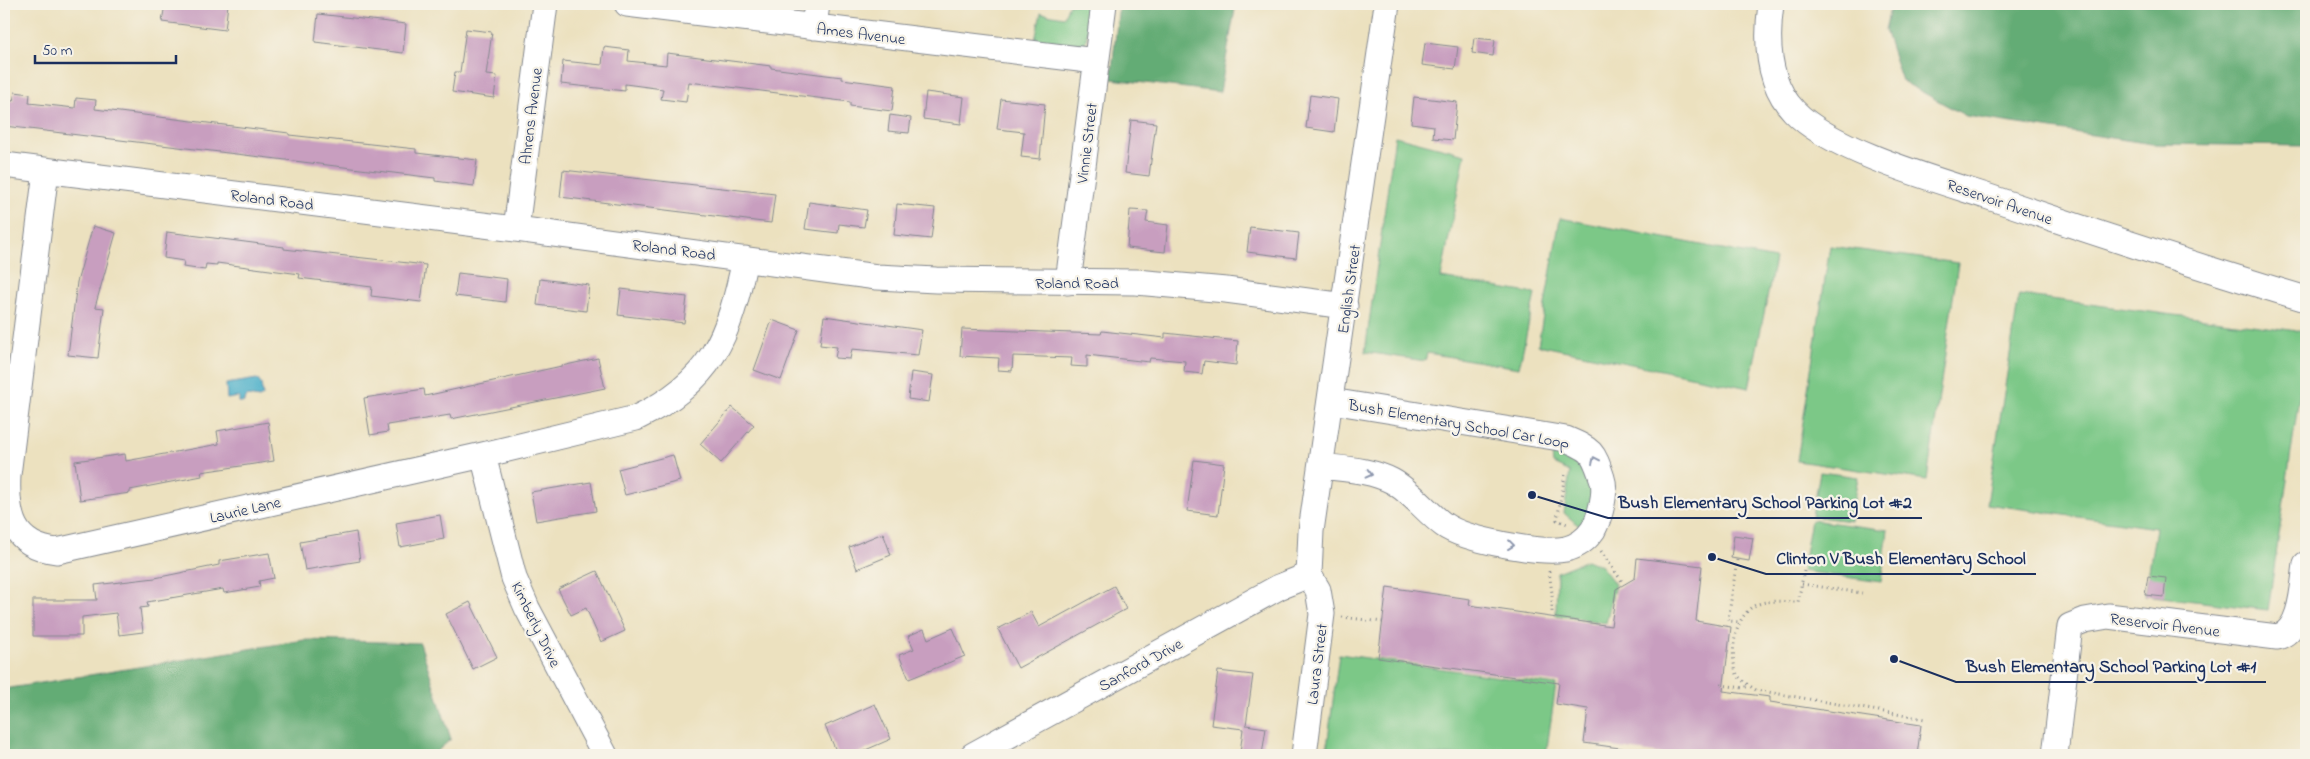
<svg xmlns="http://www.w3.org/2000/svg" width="2310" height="759" font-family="'Indie Flower',sans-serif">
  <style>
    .green { fill: #7bc887; stroke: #4b7c72 }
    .forest { fill: #64ac74; stroke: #406e69 }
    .water { fill: #4aafc9; stroke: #326f94 }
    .building { fill: #c89ebf }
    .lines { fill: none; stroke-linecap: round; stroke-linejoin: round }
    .minor-casing { stroke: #84888e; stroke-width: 27 }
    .path { stroke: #84888e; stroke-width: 3; stroke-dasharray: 1 4; stroke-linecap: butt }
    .minor { stroke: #fff; stroke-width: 25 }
    .oneway { stroke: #8d97ae }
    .labels { text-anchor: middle; stroke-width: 4.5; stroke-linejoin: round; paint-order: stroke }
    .street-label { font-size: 16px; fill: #1b2f5e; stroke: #f7f3e8 }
    .leader { fill: none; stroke: #1b2f5e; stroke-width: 2 }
    .callout-dot { fill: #1b2f5e; stroke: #f7f3e8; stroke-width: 2 }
    .callout-label { font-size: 18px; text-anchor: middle; font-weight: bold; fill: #1b2f5e; stroke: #f7f3e8; stroke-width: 4.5; stroke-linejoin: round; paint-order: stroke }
  </style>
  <rect width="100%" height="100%" fill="#f7f3e8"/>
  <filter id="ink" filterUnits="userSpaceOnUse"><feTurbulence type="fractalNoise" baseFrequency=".02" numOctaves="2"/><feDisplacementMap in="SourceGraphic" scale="10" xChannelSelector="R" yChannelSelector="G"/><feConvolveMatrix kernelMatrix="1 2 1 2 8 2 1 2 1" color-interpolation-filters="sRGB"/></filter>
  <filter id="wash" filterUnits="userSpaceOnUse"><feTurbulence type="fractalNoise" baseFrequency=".0096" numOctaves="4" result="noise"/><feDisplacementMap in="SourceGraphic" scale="20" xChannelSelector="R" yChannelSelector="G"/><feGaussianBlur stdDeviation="1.12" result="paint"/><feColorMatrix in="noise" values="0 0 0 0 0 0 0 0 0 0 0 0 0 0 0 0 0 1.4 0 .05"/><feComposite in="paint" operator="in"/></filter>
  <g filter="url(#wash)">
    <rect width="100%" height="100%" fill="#ece1bf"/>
    <!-- green -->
    <path class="green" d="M 1069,4 L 1093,5 L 1085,44 L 1073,46 L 1035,40 L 1041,13 L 1064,17 Z
      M 1395,136 L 1465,154 L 1441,278 L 1535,294 L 1519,368 L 1427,353 L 1425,361 L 1365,352 Z
      M 1560,218 L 1775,259 L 1749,388 L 1538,345 Z
      M 1830,246 L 1958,263 L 1927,480 L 1797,461 Z
      M 2019,295 L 2306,332 L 2306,349 L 2268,610 L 2145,595 L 2156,528 L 1987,504 Z
      M 1558,448 C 1566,451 1574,454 1580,460 C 1597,476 1596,510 1579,526 L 1564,513 L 1570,472 L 1553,464 L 1552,454 Z
      M 1820,472 L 1858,477 L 1850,521 L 1812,516 Z
      M 1811,520 L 1888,530 L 1881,582 L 1802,571 Z
      M 1587,560 L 1601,566 L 1615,584 L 1606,623 L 1556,615 L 1557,572 Z
      M 1339,654 L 1556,685 L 1546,755 L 1326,755 Z"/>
    <!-- forest -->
    <path class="forest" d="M 1119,4 L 1236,4 L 1220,92 L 1111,79 Z
      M 1891,4 L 2306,4 L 2306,146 L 2152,144 L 1966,116 L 1902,81 L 1885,30 Z
      M 304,640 L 420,643 L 451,739 L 433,755 L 4,755 L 4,689 Z"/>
    <!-- water -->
    <path class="water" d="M 257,379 L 261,384 L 263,396 L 259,398 L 247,396 L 243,403 L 239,402 L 239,397 L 227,399 L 226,384 Z"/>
    <g id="blocks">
      <!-- building -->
      <path class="building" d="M 165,4 L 228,4 L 225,30 L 162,22 Z
        M 318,14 L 406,24 L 403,53 L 315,42 Z
        M 466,29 L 492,32 L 486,75 L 497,76 L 494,98 L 452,92 L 455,72 L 460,72 Z
        M 1474,38 L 1495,40 L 1493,56 L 1472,53 Z
        M 1425,43 L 1458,47 L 1455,69 L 1422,65 Z
        M 604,47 L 629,50 L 628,61 L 666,65 L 667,53 L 771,66 L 771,68 L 842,77 L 842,79 L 895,86 L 892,111 L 850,106 L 850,102 L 689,82 L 686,102 L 661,99 L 663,89 L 625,84 L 625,91 L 561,84 L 563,61 L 602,65 Z
        M 15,92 L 30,94 L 29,103 L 75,108 L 76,98 L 96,100 L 95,109 L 289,133 L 289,135 L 416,149 L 416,153 L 477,160 L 474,186 L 435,181 L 435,178 L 4,126 L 4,100 L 13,101 Z
        M 926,92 L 964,97 L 961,124 L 923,119 Z
        M 1310,95 L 1338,99 L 1334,132 L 1306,128 Z
        M 1414,97 L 1457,102 L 1453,140 L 1433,138 L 1434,126 L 1411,123 Z
        M 1001,99 L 1045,104 L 1040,159 L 1021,157 L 1024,132 L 997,129 Z
        M 890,115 L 911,118 L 909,133 L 888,131 Z
        M 1131,120 L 1156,123 L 1149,176 L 1125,173 Z
        M 563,170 L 775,194 L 771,223 L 560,197 Z
        M 809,202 L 867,210 L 864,227 L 839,224 L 838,233 L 805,229 Z
        M 897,204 L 935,208 L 931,239 L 894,235 Z
        M 1130,210 L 1148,211 L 1146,222 L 1168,225 L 1165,252 L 1127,248 Z
        M 93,226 L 116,233 L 95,307 L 104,308 L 98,358 L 68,355 L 77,282 Z
        M 1250,227 L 1299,233 L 1296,258 L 1247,252 Z
        M 167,232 L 284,247 L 284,249 L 426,265 L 421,302 L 371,296 L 372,287 L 299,278 L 300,274 L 217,263 L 217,265 L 206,264 L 205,270 L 183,267 L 184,261 L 164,258 Z
        M 458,273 L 507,279 L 505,302 L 455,296 Z
        M 540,279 L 589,285 L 586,311 L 537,305 Z
        M 621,289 L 687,297 L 684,323 L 618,315 Z
        M 824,316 L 922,330 L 918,355 L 852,349 L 850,359 L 835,358 L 837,347 L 820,345 Z
        M 772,320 L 799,330 L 781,380 L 754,370 Z
        M 962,329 L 1101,334 L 1102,331 L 1165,338 L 1165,333 L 1238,341 L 1236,365 L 1204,361 L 1202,374 L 1184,372 L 1185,361 L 1150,358 L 1149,362 L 1087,355 L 1087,367 L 1071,366 L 1072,358 L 1013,356 L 1012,371 L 998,370 L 999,358 L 960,356 Z
        M 598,358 L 605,388 L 451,419 L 450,415 L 387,425 L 388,432 L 370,435 L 364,398 L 424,389 L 425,396 Z
        M 911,372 L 933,375 L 929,402 L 908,399 Z
        M 732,407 L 754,425 L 721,463 L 700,444 Z
        M 268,422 L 274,461 L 201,472 L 202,476 L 130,490 L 130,493 L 80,500 L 75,461 L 125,454 L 126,461 L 219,444 L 217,431 Z
        M 673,455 L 680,481 L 625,495 L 618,469 Z
        M 1194,460 L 1224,464 L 1218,515 L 1187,511 Z
        M 591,482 L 596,511 L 536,521 L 531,492 Z
        M 440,515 L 444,539 L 400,547 L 396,523 Z
        M 356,532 L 360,561 L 305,570 L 300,542 Z
        M 883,533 L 891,555 L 857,569 L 849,547 Z
        M 1734,535 L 1753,538 L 1749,561 L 1731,558 Z
        M 269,553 L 274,578 L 259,581 L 260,587 L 224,593 L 223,589 L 147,602 L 148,607 L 140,608 L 143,632 L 119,635 L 116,613 L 82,617 L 82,636 L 33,636 L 33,600 L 97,600 L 95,585 L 155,578 L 219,565 L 219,561 Z
        M 1637,558 L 1702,566 L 1696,621 L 1731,627 L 1723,691 L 1770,697 L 1770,702 L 1921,725 L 1917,755 L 1669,755 L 1584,743 L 1588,709 L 1556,704 L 1559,683 L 1378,658 L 1387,587 L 1470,599 L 1469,605 L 1611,626 L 1616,589 L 1635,578 Z
        M 597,571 L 625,631 L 601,642 L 586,608 L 571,615 L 558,589 Z
        M 2148,576 L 2166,578 L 2164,597 L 2145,595 Z
        M 1114,586 L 1126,609 L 1018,668 L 998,629 L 1031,612 L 1039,627 Z
        M 470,602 L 497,657 L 473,669 L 446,614 Z
        M 953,628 L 965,656 L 909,679 L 899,655 L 914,649 L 908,636 L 924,629 L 928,639 Z
        M 1218,671 L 1253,675 L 1246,725 L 1266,728 L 1262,755 L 1240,753 L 1243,729 L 1211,725 Z
        M 875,704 L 891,739 L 854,755 L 838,755 L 825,726 Z"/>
    </g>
  </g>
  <g filter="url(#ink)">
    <use href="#blocks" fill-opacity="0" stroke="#84888e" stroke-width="1"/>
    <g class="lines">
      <!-- minor casing -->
      <g class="minor-casing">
        <path id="minor" d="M 627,4 L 1096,61
          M 1771,4 C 1766,40 1767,83 1794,111 C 1831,150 1933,179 1986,196 C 2092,232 2199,267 2306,299
          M 814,27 L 817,4
          M 4,165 L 516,229 L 877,277 L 936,280 L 1136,282 L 1226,290 L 1345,306
          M 46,171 L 8,475 C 6,515 12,546 57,551 L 483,455 L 636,418 C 712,382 729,337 745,259
          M 516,229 L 545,4
          M 1068,282 L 1104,4
          M 483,455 L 514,578 L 527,608 L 605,755
          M 1321,466 C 1344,469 1371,470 1392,481 C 1412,492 1426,512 1444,525 C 1465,540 1541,554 1566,549 C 1578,546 1586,540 1593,530 C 1600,517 1607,492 1602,478 C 1593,451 1592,450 1566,439 L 1331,401
          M 1309,575 L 1311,531 L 1387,4
          M 973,755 L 1279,587 L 1309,575
          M 1304,755 L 1322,614 L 1318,590 L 1309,575
          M 2055,755 L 2070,626 L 2085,620 L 2108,616 L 2277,637 C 2302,632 2303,585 2306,564"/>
      </g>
      <!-- path -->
      <path class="path" d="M 1565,475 L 1557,520 L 1570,525
        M 1601,551 L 1623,583
        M 1737,560 L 1728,621 L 1741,622
        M 1549,571 L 1552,593 L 1552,614
        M 1804,571 L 1798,602 C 1783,602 1770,599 1756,605 C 1736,614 1730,649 1735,668 C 1737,679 1747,684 1756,690 L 1925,719
        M 1802,584 L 1862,593
        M 1342,617 L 1383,622
        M 1721,685 L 1743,688 L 1749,686
        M 1637,755 L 1638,751"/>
      <!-- minor -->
      <use href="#minor" class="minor"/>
    </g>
    <!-- one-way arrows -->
    <defs><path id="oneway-chevron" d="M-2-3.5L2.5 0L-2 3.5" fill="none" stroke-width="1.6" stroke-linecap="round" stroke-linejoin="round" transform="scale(1.25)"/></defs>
    <g class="oneway">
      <use href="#oneway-chevron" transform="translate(1595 460) rotate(-115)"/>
      <use href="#oneway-chevron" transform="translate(1369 474) rotate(14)"/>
      <use href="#oneway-chevron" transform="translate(1511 545) rotate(7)"/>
    </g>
  </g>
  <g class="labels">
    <!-- street labels -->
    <g class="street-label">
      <text transform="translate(861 33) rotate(7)" y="6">Ames Avenue</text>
      <text transform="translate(530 116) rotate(-83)" y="6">Ahrens Avenue</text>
      <text transform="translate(1086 143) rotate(-83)" y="6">Vinnie Street</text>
      <text transform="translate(272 199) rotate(7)" y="6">Roland Road</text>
      <text transform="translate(2000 201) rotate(19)" y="6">Reservoir Avenue</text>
      <text transform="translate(674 249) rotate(7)" y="6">Roland Road</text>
      <text x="1077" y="288">Roland Road</text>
      <text transform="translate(1348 289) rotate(-82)" y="6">English Street</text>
      <text transform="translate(1459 423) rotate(10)" y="6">Bush Elementary School Car Loop</text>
      <text transform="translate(245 509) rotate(-13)" y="6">Laurie Lane</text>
      <text transform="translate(537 624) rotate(64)" y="6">Kimberly Drive</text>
      <text transform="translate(2165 624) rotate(7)" y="6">Reservoir Avenue</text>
      <text transform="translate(1140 664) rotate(-29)" y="6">Sanford Drive</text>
      <text transform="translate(1316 664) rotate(-83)" y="6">Laura Street</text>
    </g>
  </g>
  <!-- callouts -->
  <path class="leader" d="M1532 495L1608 518H1922M1712 557L1766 574H2036M1894 659L1956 682H2266"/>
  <g class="callout-dot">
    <circle cx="1532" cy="495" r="5"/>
    <circle cx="1712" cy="557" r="5"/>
    <circle cx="1894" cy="659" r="5"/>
  </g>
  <g class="callout-label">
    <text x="1765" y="508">Bush Elementary School Parking Lot #2</text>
    <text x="1901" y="564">Clinton V Bush Elementary School</text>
    <text x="2111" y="672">Bush Elementary School Parking Lot #1</text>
  </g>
  <!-- margin -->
  <rect width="2310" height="759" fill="none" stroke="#f7f3e8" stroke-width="20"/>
  <!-- scale -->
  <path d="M35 55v8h141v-8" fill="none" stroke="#1b2f5e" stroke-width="2.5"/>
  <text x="42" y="55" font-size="15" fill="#1b2f5e" stroke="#f7f3e8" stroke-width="4" paint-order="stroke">50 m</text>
</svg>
